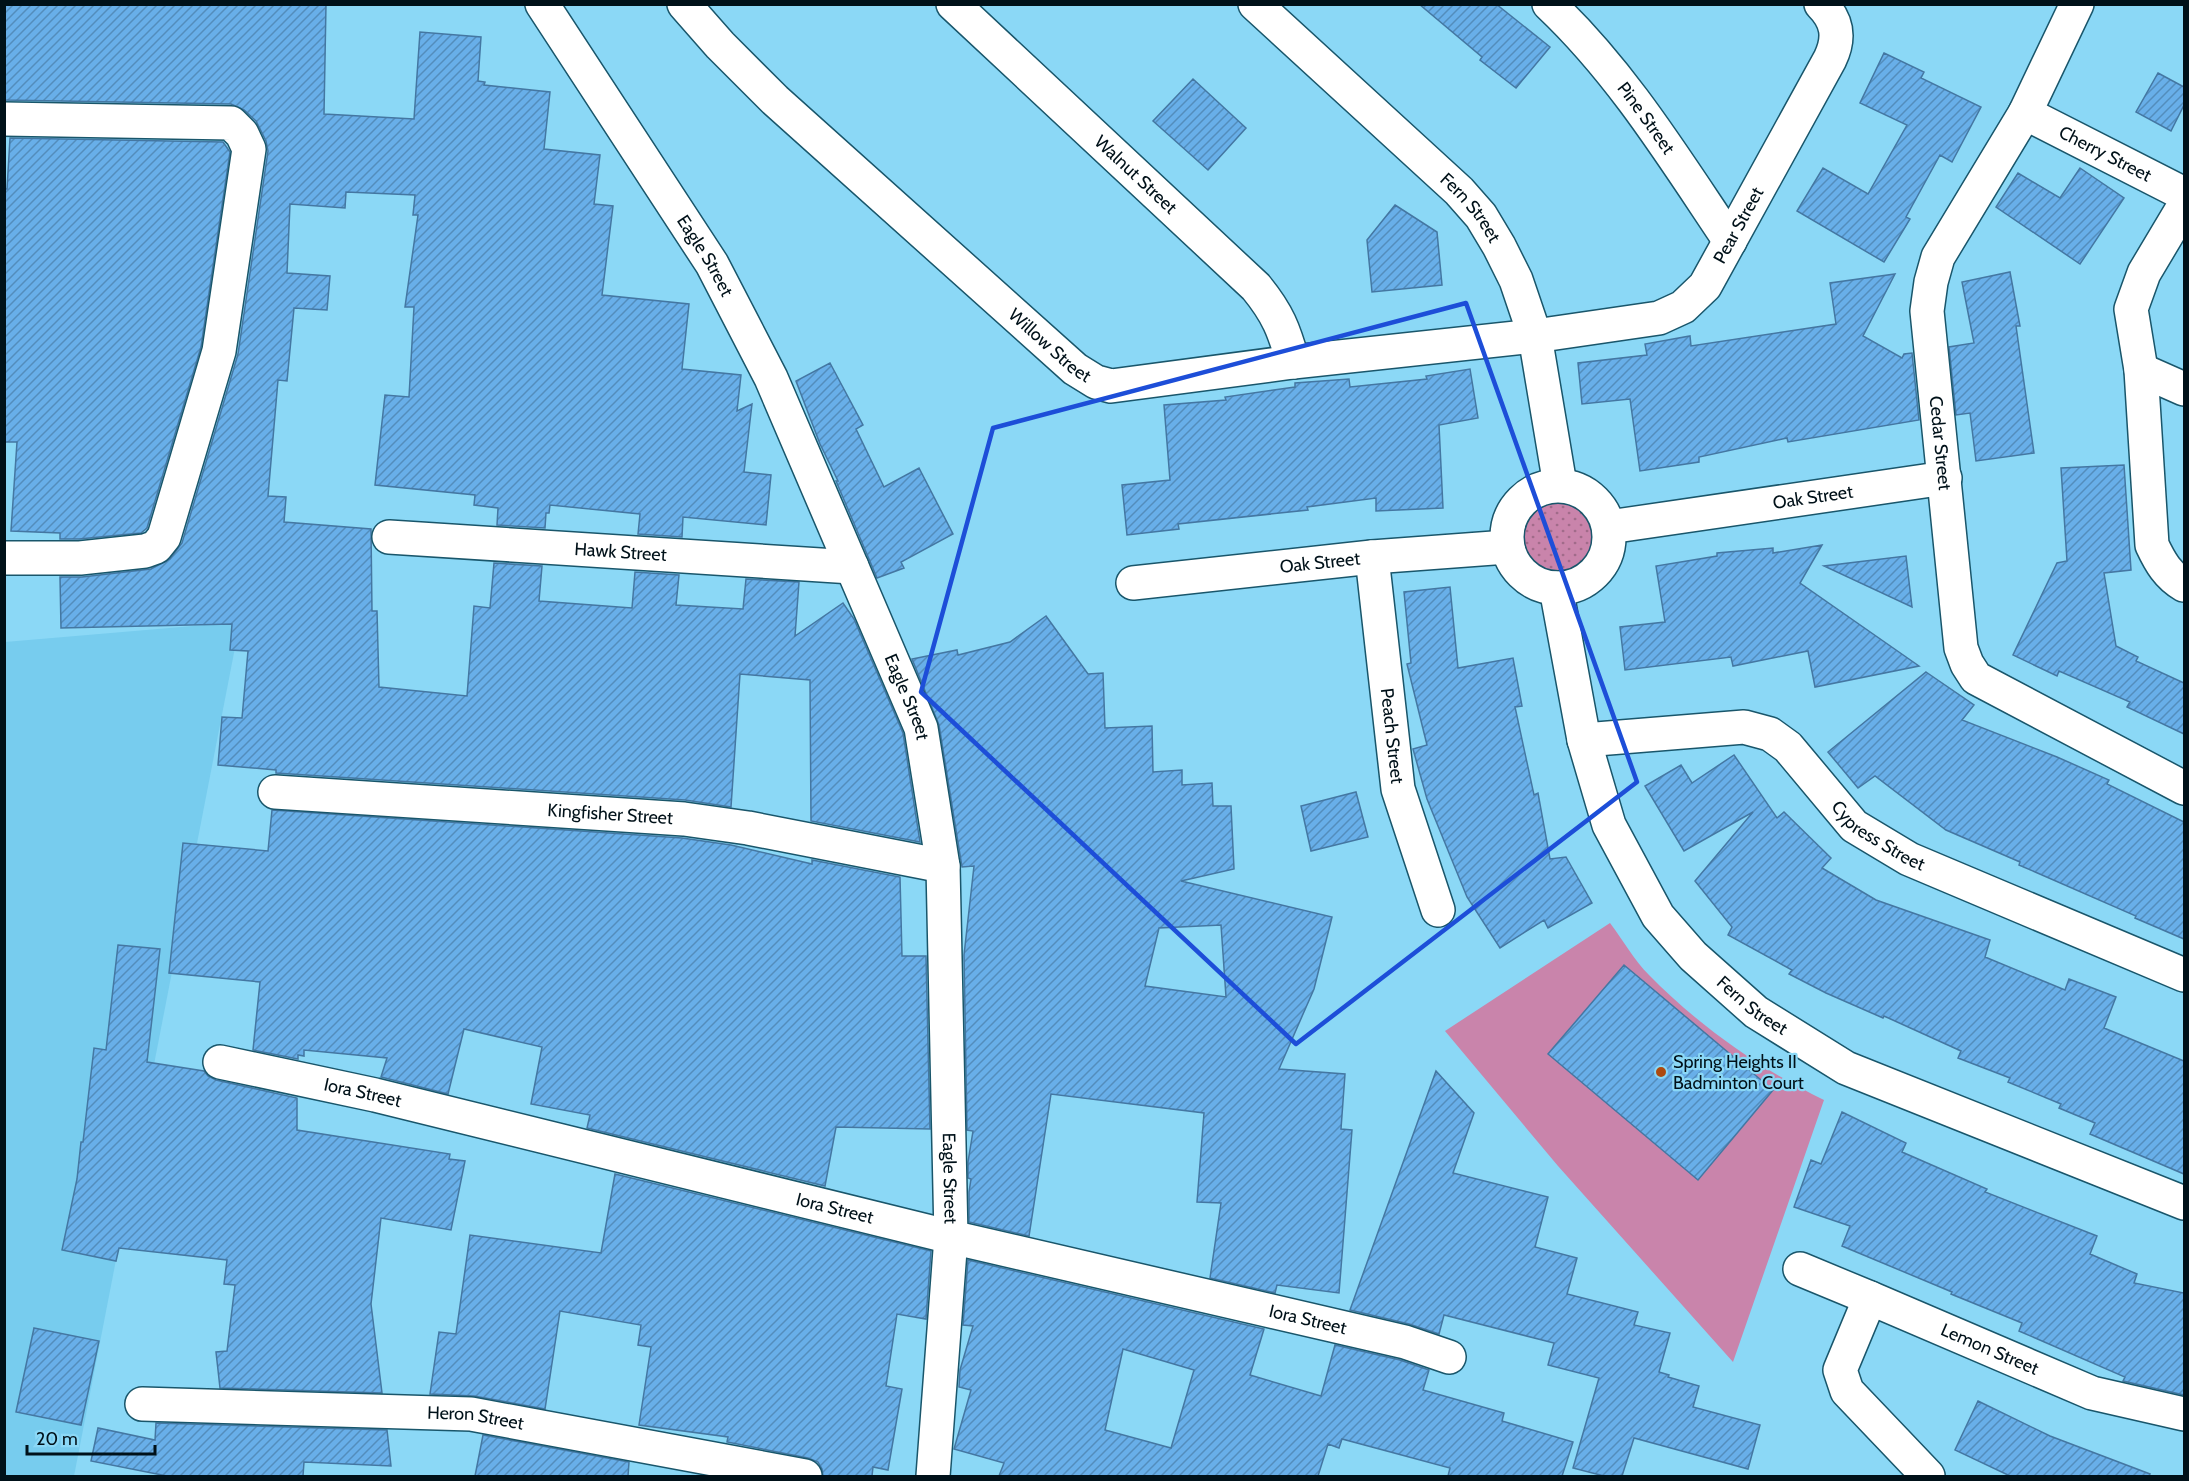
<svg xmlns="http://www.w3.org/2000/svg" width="2189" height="1481" font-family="Cabin,sans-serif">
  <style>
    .built { fill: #7ce }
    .grass { fill: url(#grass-dots) }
    .park { fill: #c984ab }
    .building { fill: url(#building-hatch); stroke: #4477a2; stroke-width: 1.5; fill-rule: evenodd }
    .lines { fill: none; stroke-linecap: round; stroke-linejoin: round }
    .minor-casing { stroke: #19566b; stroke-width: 36 }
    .minor { stroke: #fff; stroke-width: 33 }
    .marked { fill: none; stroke: #1d4ed8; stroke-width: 4.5; stroke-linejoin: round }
    .poi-dot { fill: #ad4a0f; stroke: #8bd8f6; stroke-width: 2 }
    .labels { text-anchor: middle; stroke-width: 4.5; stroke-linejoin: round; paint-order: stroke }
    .street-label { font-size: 18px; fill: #001119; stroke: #8bd8f6 }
    .poi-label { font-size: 18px; fill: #001119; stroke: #8bd8f6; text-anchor: start }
  </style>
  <defs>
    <pattern id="grass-dots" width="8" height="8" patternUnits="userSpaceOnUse" patternTransform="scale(1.5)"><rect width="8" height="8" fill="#c984ab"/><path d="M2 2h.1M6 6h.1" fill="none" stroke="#a16b8a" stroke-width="1.8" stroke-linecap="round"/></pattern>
    <pattern id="building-hatch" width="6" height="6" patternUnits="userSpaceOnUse" patternTransform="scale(1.5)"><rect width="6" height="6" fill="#68afe9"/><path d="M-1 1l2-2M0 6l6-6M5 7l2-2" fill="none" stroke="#538dbc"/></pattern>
  </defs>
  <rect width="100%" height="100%" fill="#8bd8f6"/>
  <!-- built -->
  <path class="built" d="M 240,622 L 74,1476 L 5,1476 L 5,642 Z"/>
  <!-- grass -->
  <path class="grass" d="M1516 536a42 42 0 1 1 84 0a42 42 0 1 1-84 0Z"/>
  <!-- park -->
  <path class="park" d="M 1610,923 C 1623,940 1634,960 1649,975 C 1699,1026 1760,1069 1824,1100 L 1733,1362 L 1558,1166 L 1445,1031 Z"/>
  <!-- building -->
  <path class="building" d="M 4,4 L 326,4 L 324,114 L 414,119 L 420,32 L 481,37 L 478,81 L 485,82 L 484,85 L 550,92 L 544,149 L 600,155 L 594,204 L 613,206 L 602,295 L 689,304 L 682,369 L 741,375 L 737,411 L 752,404 L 744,472 L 771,475 L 766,525 L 683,517 L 682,537 L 638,534 L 640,514 L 550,505 L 549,513 L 546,513 L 545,528 L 497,525 L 498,508 L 474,505 L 475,495 L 375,485 L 385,395 L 409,397 L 414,307 L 405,307 L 418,215 L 413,215 L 415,195 L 346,192 L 345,208 L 290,204 L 287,273 L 330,276 L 327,310 L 294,308 L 287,381 L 278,380 L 268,496 L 286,497 L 284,522 L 371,529 L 372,611 L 377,611 L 379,687 L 467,696 L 474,606 L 490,608 L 494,563 L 542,566 L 539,601 L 632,608 L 635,572 L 679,575 L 676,605 L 743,609 L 746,579 L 799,582 L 795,636 L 843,603 L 854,619 L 903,733 L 920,842 L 811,821 L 810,680 L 740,674 L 731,807 L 685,800 L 276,773 L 276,770 L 218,765 L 222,717 L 242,718 L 248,651 L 230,650 L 232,624 L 61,628 L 60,577 L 82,577 L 151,569 L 170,559 L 182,543 L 238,354 L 268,151 L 266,141 L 256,121 L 244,110 L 231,104 L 4,100 Z
    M 1419,4 L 1496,4 L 1550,47 L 1516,88 L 1480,60 L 1482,57 Z
    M 1884,53 L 1924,72 L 1921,78 L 1981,107 L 1952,162 L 1940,155 L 1906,217 L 1910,219 L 1884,262 L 1797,211 L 1823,168 L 1868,194 L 1907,125 L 1860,103 Z
    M 2158,73 L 2184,87 L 2184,105 L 2171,131 L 2136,112 Z
    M 1193,79 L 1246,128 L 1208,170 L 1153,121 Z
    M 10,138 L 223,142 L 230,152 L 201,347 L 147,528 L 141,533 L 79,539 L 60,539 L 60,533 L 11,531 L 17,442 L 4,442 L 4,189 L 7,189 Z
    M 2080,168 L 2124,198 L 2080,264 L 1996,207 L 2018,173 L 2060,198 Z
    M 1395,205 L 1437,232 L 1442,285 L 1372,292 L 1367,240 Z
    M 2010,272 L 2020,326 L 2016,326 L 2034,453 L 1976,461 L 1970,413 L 1956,415 L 1949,347 L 1974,343 L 1962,282 Z
    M 1895,274 L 1863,336 L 1902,358 L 1904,354 L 1912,353 L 1919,420 L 1788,442 L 1787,438 L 1699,457 L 1699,462 L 1640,471 L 1630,399 L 1582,404 L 1578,363 L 1647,355 L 1645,344 L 1690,336 L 1691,346 L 1836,324 L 1830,283 Z
    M 830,363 L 863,425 L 856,429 L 884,487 L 919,468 L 953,534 L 901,562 L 904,568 L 877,578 L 836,481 L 838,481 L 820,444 L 796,381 Z
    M 1470,369 L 1478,418 L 1439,425 L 1443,508 L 1376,511 L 1376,498 L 1307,507 L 1308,510 L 1178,524 L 1179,529 L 1127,535 L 1122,485 L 1170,480 L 1164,405 L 1226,400 L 1225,397 L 1295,387 L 1295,383 L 1349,379 L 1350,387 L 1427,379 L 1426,376 Z
    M 2124,465 L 2131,570 L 2104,573 L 2116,646 L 2138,657 L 2136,661 L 2184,683 L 2184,734 L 2127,707 L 2130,702 L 2059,671 L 2057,676 L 2013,655 L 2057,563 L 2067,561 L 2061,468 Z
    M 1822,545 L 1800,583 L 1919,666 L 1815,687 L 1808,651 L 1733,666 L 1731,657 L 1625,670 L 1620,627 L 1665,622 L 1656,566 L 1717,556 L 1717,553 L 1773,548 L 1773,553 Z
    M 1906,556 L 1912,607 L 1824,566 Z
    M 1450,587 L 1458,668 L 1513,658 L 1522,706 L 1515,707 L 1534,795 L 1538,793 L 1550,859 L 1566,857 L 1592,903 L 1548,928 L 1544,920 L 1500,948 L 1467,897 L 1427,799 L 1413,749 L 1427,745 L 1407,664 L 1411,663 L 1404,592 Z
    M 1046,616 L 1088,674 L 1103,673 L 1105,728 L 1152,726 L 1153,772 L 1182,770 L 1182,785 L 1212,783 L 1213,806 L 1231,806 L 1234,869 L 1181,881 L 1332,917 L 1314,989 L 1279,1069 L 1345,1074 L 1341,1129 L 1352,1130 L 1339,1293 L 1277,1285 L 1275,1293 L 1210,1278 L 1221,1203 L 1197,1202 L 1204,1113 L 1051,1094 L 1029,1236 L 969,1222 L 969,1192 L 971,1179 L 968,1178 L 968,1162 L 973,1131 L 967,1130 L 964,955 L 974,866 L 962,867 L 939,725 L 912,659 L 957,650 L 958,655 L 1010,642 ZM 1221,925 L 1226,997 L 1145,986 L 1159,928 Z
    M 1926,672 L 1974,705 L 1962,720 L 2057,757 L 2109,780 L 2107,784 L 2184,822 L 2184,939 L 2135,918 L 2136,916 L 2019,865 L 2020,862 L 1946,830 L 1875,776 L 1858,788 L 1828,752 Z
    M 1734,755 L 1777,818 L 1784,812 L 1831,858 L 1822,868 L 1876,900 L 1990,940 L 1985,957 L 2065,990 L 2069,979 L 2116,997 L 2104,1028 L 2184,1061 L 2184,1174 L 2090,1134 L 2095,1123 L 2059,1108 L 2061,1104 L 2008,1082 L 2010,1078 L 1958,1058 L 1961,1051 L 1884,1016 L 1883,1018 L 1826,993 L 1789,974 L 1792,970 L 1728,935 L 1732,927 L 1695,881 L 1753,812 L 1684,851 L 1645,786 L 1681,765 L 1692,783 Z
    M 1356,792 L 1368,837 L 1311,851 L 1301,806 Z
    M 272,810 L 682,838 L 731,845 L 812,864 L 812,860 L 900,877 L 902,956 L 926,956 L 930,1129 L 836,1127 L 825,1186 L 587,1128 L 590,1115 L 531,1104 L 542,1047 L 464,1029 L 448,1094 L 381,1077 L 387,1058 L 304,1050 L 304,1056 L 298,1055 L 298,1059 L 253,1050 L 260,982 L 169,973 L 183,843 L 268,851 Z
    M 118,945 L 160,949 L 147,1062 L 204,1071 L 208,1076 L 216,1080 L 297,1098 L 297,1130 L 450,1154 L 449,1159 L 465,1161 L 451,1230 L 381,1218 L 371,1304 L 382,1393 L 220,1388 L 216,1352 L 227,1351 L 235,1285 L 224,1284 L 227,1260 L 119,1248 L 116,1261 L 62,1250 L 77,1179 L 81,1142 L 83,1142 L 94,1048 L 106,1050 Z
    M 1624,965 L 1773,1090 L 1698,1180 L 1548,1054 Z
    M 1436,1071 L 1474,1113 L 1453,1173 L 1548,1197 L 1535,1247 L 1577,1258 L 1567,1294 L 1638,1312 L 1634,1325 L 1670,1333 L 1659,1372 L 1669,1375 L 1668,1377 L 1699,1386 L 1693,1407 L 1760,1425 L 1748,1469 L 1634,1438 L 1622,1476 L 1604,1476 L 1573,1468 L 1599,1378 L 1548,1365 L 1554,1343 L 1444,1315 L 1439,1334 L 1409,1324 L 1350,1310 Z
    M 1842,1112 L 1906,1143 L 1902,1152 L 1987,1189 L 1985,1192 L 2097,1236 L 2090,1254 L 2137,1274 L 2134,1283 L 2184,1293 L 2184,1395 L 2123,1381 L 2125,1377 L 2019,1331 L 2022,1323 L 1951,1294 L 1952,1292 L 1842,1246 L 1850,1226 L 1794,1207 L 1811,1160 L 1821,1164 Z
    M 615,1174 L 931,1251 L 926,1319 L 897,1314 L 886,1386 L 902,1389 L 888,1470 L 873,1467 L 872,1476 L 823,1476 L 822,1469 L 818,1462 L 808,1458 L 727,1442 L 728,1437 L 639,1425 L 651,1347 L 638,1345 L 641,1325 L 560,1311 L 545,1409 L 474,1396 L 430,1394 L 439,1332 L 456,1334 L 470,1235 L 601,1253 Z
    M 968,1260 L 1264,1329 L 1250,1375 L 1321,1396 L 1335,1345 L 1400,1360 L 1429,1370 L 1423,1390 L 1504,1413 L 1502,1421 L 1573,1442 L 1562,1476 L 1448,1476 L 1450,1468 L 1342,1439 L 1339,1448 L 1328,1444 L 1318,1476 L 999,1476 L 1004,1463 L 954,1449 L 971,1390 L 959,1387 L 960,1370 L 973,1326 L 963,1325 ZM 1123,1349 L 1194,1370 L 1171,1448 L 1105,1430 Z
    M 34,1328 L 99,1341 L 81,1425 L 16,1412 Z
    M 1978,1401 L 2050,1436 L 2150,1474 L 2149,1476 L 2010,1476 L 1955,1450 Z
    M 156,1423 L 387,1430 L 391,1466 L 304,1462 L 303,1476 L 167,1476 L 91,1461 L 98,1428 L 155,1440 Z
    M 483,1435 L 629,1462 L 628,1476 L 475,1476 Z"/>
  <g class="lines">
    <!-- minor casing -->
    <g class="minor-casing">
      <g id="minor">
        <path id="s1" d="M 542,4 L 712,264 L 771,378 L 921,728 L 943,866 L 951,1237 L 933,1476"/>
        <path id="s2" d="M 684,4 L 720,45 L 775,100 L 1075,369 L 1096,382 L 1111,386 L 1293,362 L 1535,336 L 1659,318 L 1683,307 L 1705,286 L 1830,59 C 1840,38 1838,21 1821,4"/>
        <path id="s3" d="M 953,4 L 1256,287 C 1278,314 1284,330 1293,362"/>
        <path id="s4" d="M 1255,4 L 1459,191 L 1481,216 L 1499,246 L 1516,280 L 1535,336 L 1560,485"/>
        <path id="s5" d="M 1549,4 C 1622,73 1674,158 1730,241"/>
        <path id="s6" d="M 2077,4 L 2025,113 L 1938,257 L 1931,282 L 1927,311 L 1961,648 L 1967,664 L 1976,678 L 2184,788"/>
        <path id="s7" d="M 2025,113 L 2184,194"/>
        <path d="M 4,119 L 231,123 L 242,134 L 249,149 L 219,351 L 164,537 L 156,547 L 145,551 L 80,558 L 4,558"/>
        <path d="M 2184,206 L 2144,273 L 2131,309 L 2141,370 L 2152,545 C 2160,562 2168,576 2184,585"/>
        <path d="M 2141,370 L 2184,389"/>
        <circle cx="1558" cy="537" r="51"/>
        <path id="s8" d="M 1609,527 L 1945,478"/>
        <path id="s9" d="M 389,537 L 852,567"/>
        <path id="s10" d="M 1372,557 L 1398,789 L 1438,910"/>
        <path id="s11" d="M 1133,583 L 1372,557 L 1507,547"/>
        <path id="s12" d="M 1556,588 L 1584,740 L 1609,825 L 1658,916 L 1693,956 L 1756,1012 L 1846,1068 L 2184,1203"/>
        <path id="s13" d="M 1584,740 L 1744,727 L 1770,734 L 1788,747 L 1854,826 L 1909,859 L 2184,975"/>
        <path id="s14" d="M 275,792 L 684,819 L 748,828 L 943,866"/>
        <path id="s15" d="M 220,1062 L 375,1095 L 951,1237 L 1405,1342 L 1449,1357"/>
        <path id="s16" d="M 1800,1269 L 1870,1298 L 2092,1393 L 2184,1414"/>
        <path d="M 1870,1298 L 1840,1370 L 1847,1391 L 1928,1476"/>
        <path id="s17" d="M 142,1404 L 471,1414 L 805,1476"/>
      </g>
    </g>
    <!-- minor -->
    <use href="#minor" class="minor"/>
  </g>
  <!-- marked area -->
  <path class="marked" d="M 1466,303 L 1637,782 L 1296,1044 L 921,692 L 993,428 Z"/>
  <!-- markers -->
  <circle class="poi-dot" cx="1661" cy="1072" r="6"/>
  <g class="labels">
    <!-- street labels -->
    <g class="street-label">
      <text dy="6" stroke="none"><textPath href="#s5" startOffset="150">Pine Street</textPath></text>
      <text dy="6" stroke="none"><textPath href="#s7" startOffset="90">Cherry Street</textPath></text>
      <text dy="6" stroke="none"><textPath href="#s3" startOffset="250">Walnut Street</textPath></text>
      <text dy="6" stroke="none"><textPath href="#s4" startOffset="297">Fern Street</textPath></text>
      <text dy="6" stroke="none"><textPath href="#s2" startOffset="1254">Pear Street</textPath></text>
      <text dy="6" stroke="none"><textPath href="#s1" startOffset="300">Eagle Street</textPath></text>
      <text dy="6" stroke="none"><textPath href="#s2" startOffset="501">Willow Street</textPath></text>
      <text dy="6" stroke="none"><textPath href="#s6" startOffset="477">Cedar Street</textPath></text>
      <text dy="6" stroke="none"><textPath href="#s8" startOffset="206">Oak Street</textPath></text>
      <text dy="6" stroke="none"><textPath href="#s9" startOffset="232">Hawk Street</textPath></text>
      <text dy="6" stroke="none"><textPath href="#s11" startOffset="188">Oak Street</textPath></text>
      <text dy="6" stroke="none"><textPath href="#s1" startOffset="786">Eagle Street</textPath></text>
      <text dy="6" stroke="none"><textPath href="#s10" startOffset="180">Peach Street</textPath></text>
      <text dy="6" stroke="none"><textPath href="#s14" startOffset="336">Kingfisher Street</textPath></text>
      <text dy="6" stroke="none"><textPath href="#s13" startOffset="338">Cypress Street</textPath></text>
      <text dy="6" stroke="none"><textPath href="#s12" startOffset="477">Fern Street</textPath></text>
      <text dy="6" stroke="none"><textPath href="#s15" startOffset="146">Iora Street</textPath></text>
      <text dy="6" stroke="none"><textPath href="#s1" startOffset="1272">Eagle Street</textPath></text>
      <text dy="6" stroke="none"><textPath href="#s15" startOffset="632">Iora Street</textPath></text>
      <text dy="6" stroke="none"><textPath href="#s15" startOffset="1118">Iora Street</textPath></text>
      <text dy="6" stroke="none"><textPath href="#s16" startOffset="206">Lemon Street</textPath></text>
      <text dy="6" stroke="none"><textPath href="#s17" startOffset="334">Heron Street</textPath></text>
    </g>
    <!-- poi labels -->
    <g class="poi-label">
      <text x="1673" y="1068">Spring Heights II<tspan x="1673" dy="21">Badminton Court</tspan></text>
    </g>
  </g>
  <!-- border -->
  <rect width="2189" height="1481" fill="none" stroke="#001119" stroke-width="12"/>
  <!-- scale -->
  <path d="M27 1445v9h128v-9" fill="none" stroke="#001119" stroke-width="3"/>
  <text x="36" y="1445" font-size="18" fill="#001119" stroke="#8bd8f6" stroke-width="4.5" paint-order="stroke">20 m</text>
</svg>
